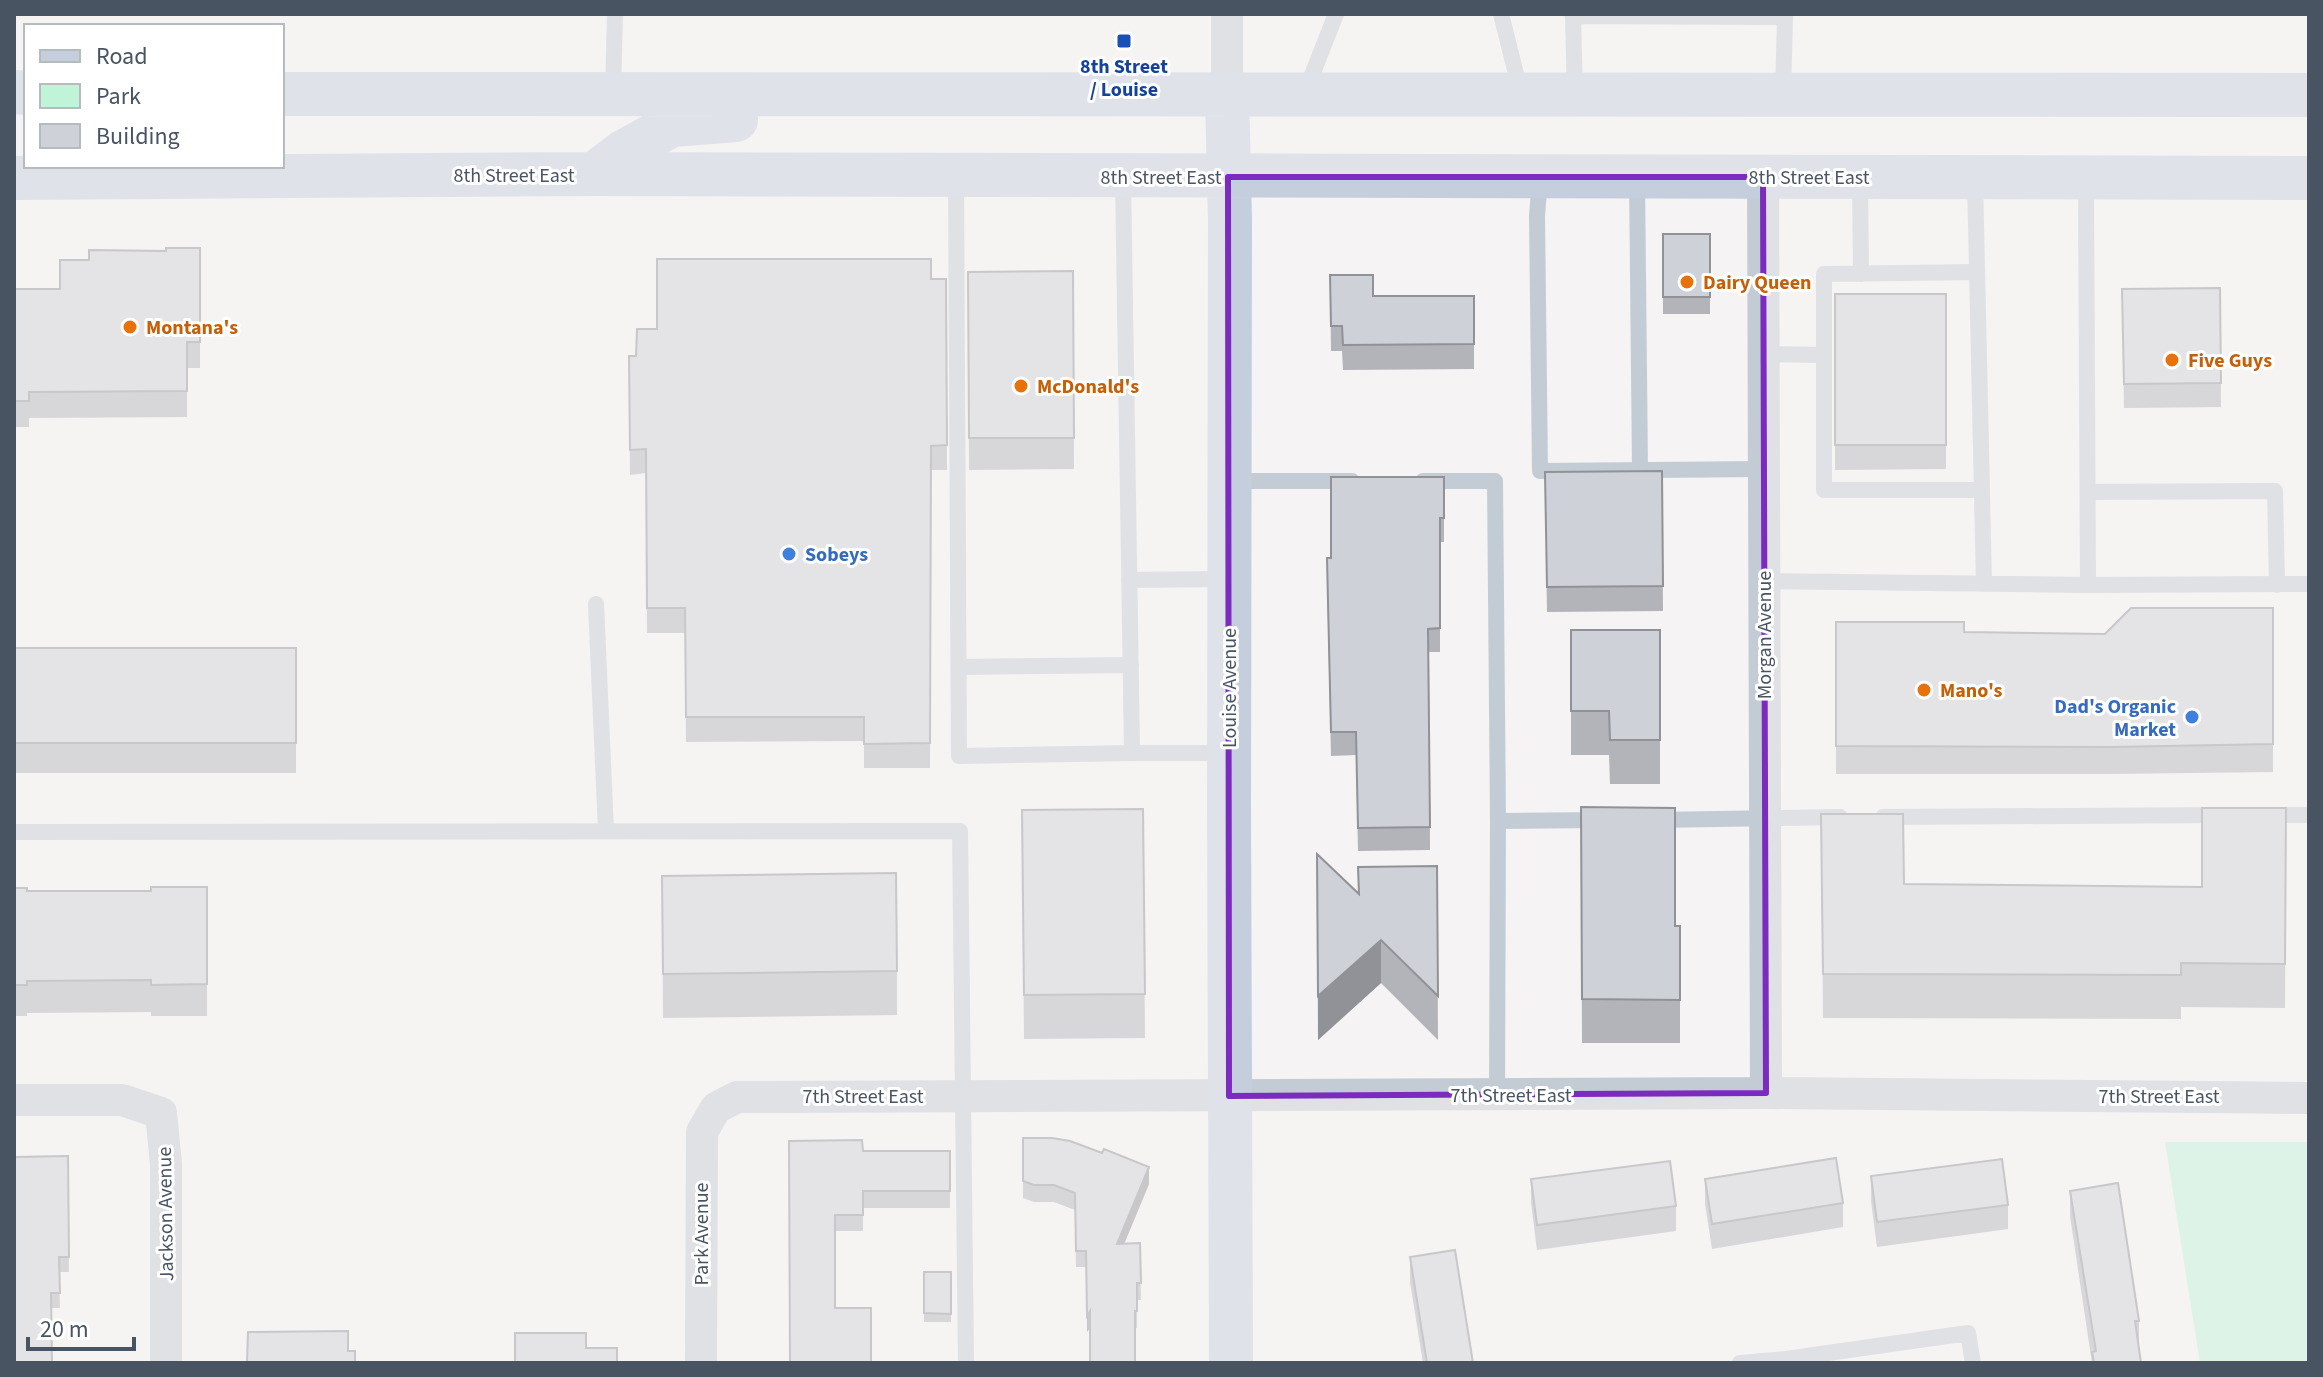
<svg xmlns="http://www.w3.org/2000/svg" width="2323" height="1377" font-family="'Source Sans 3',sans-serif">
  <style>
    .green { fill: #c0f4d9 }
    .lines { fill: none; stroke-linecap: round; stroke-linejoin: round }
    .lane { stroke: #c3ccd5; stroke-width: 16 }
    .street { stroke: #c3ccd5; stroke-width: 32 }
    .secondary { stroke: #c4cedc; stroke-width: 44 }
    .wall { fill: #b2b4ba }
    .shaded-wall { fill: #919297 }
    .building { fill: #cfd1d8; stroke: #919297; stroke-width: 2 }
    .marked { fill: none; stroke: #7b2cbf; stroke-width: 6; stroke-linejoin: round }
    .transit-dot { fill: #1a4fb4; stroke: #fff; stroke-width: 3 }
    .food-dot { fill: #e8710a; stroke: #fff; stroke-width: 3 }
    .shop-dot { fill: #3f7fe0; stroke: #fff; stroke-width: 3 }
    .labels { text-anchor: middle; stroke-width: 6; stroke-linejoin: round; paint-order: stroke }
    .transit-label { font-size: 20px; font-weight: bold; fill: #164399; stroke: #fff }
    .street-label { font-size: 20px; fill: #485462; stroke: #fff }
    .food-label { font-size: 20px; font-weight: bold; fill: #c56008; stroke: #fff; text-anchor: start }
    .shop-label { font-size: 20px; font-weight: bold; fill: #366cbe; stroke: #fff; text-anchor: start }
  </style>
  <rect width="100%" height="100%" fill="#f5f3f3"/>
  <!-- green -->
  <path class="green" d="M 2165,1142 L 2309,1142 L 2309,1363 L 2200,1363 Z"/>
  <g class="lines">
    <!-- lane -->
    <path class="lane" d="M 1501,14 L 1521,94
      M 1572,14 L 1573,16 L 1785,17 L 1783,93
      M 1573,16 L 1575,95
      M 613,93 L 615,14
      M 1305,93 L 1336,14
      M 956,178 L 959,756 L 1132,753
      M 1123,178 L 1132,753 L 1226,753
      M 1540,178 L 1537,216 L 1540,471 L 1763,469
      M 1637,178 L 1640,469
      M 1860,178 L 1861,274
      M 1975,179 L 1984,584
      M 2086,179 L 2088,585 L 2309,584
      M 1977,272 L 1824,274 L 1824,490 L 1982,490
      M 1763,354 L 1824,355
      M 1231,481 L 1352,481
      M 1423,481 L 1495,481 L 1498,821 L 1497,1096
      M 2088,492 L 2275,491 L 2277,585
      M 1129,580 L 1227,579
      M 1763,581 L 2088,585
      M 596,604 L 606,831
      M 959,667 L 1131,665
      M 2267,815 L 2309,815
      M 1883,817 L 2224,815
      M 1655,820 L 1840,817
      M 1498,821 L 1600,820
      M 14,832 L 960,831 L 966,1363
      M 1740,1363 L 1786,1359 L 1968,1333 L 1973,1363"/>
    <!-- street -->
    <path class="street" d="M 1227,14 L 1227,95
      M 1763,177 L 1766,1093
      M 14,1100 L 122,1100 L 161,1113 L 166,1164 L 166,1363
      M 701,1363 L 702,1132 L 716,1108 L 737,1097 L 1766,1093 L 2309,1098"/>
    <!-- secondary -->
    <path class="secondary" d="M 14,92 L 26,93
      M 282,94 L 2309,95
      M 1227,95 L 1230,220 L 1229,807 L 1231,1363
      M 594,174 L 623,152 L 672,125 L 736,120
      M 14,178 L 594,174 L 2309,178"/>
  </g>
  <!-- wall -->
  <path class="wall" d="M 1663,234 L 1710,234 L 1710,314 L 1663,314 Z
    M 200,248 L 200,368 L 187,368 L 187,417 L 29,418 L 29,427 L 14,427 L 14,289 L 60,289 L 166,251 Z
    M 1073,271 L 1074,469 L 969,470 L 968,272 Z
    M 1330,275 L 1373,296 L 1474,296 L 1474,369 L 1343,370 L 1342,351 L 1331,351 Z
    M 931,279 L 946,279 L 947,470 L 931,470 L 930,768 L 864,768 L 864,741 L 686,742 L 685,633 L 647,633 L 646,473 L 630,475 L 629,356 L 636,356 L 657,329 Z
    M 2220,288 L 2221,407 L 2124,408 L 2122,289 Z
    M 1835,294 L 1946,294 L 1946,469 L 1835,470 Z
    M 1662,471 L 1663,611 L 1547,612 L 1545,472 Z
    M 1444,477 L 1444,542 L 1440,542 L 1440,652 L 1429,652 L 1430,850 L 1358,851 L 1356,755 L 1331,756 L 1327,581 L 1331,558 Z
    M 2273,608 L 2273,772 L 2110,774 L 1836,774 L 1836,622 L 1964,632 L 2105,634 Z
    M 1571,630 L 1660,630 L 1660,784 L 1610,784 L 1609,755 L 1571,755 Z
    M 14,648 L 296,648 L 296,773 L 14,773 Z
    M 1581,807 L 1675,926 L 1680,926 L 1680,1043 L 1582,1043 Z
    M 2286,808 L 2285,1008 L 2181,1007 L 2181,1019 L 1823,1018 L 1821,814 L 1904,884 L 2202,887 Z
    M 1143,809 L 1145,1038 L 1024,1039 L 1022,810 Z
    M 1317,854 L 1358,894 L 1437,866 L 1438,1040 L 1381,983 L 1318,1040 Z
    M 662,876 L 897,971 L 897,1015 L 663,1018 Z
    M 207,887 L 207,1016 L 151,1016 L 151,1012 L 27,1013 L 27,1016 L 14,1016 L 14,888 L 27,891 L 151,891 Z
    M 1023,1138 L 1149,1184 L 1124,1244 L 1140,1243 L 1141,1300 L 1137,1300 L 1137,1328 L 1090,1328 L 1087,1332 L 1086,1267 L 1076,1267 L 1075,1210 L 1054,1202 L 1034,1202 L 1023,1198 Z
    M 789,1141 L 863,1151 L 950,1151 L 950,1208 L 863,1208 L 863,1231 L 835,1231 L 790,1363 Z
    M 68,1156 L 69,1272 L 59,1272 L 60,1308 L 51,1308 L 14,1363 Z
    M 1871,1176 L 2008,1205 L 2008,1229 L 1877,1247 L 1871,1201 Z
    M 1531,1179 L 1676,1206 L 1676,1231 L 1537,1250 L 1531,1203 Z
    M 1705,1179 L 1843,1203 L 1843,1227 L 1712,1249 L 1705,1204 Z
    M 2070,1191 L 2139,1321 L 2139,1345 L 2138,1345 L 2141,1363 L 2092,1363 L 2070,1216 Z
    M 1410,1257 L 1473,1363 L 1423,1363 L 1410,1282 Z
    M 924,1272 L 951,1272 L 951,1322 L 924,1322 Z"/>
  <!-- shaded-wall -->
  <path class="shaded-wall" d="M 1381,940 L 1381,983 L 1318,1040 L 1318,996 Z
    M 1149,1167 L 1149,1184 L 1117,1261 L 1117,1244 Z
    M 1090,1311 L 1090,1328 L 1087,1332 L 1087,1316 Z"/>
  <!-- building -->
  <path class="building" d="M 1663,234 L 1710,234 L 1710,297 L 1663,297 Z
    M 166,248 L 200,248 L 200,342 L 187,342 L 187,391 L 29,392 L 29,401 L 14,401 L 14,289 L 60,289 L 60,260 L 89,260 L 89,250 L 166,251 Z
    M 657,259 L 931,259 L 931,279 L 946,279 L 947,445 L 931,446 L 930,743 L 864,744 L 864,717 L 686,717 L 685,608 L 647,608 L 646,449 L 630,450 L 629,356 L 636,356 L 637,329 L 657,329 Z
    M 1073,271 L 1074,438 L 969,438 L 968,272 Z
    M 1330,275 L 1373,275 L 1373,296 L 1474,296 L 1474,344 L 1343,345 L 1342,326 L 1331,326 Z
    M 2220,288 L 2221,383 L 2124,384 L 2122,289 Z
    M 1835,294 L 1946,294 L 1946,445 L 1835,445 Z
    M 1662,471 L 1663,586 L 1547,587 L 1545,472 Z
    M 1331,477 L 1444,477 L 1444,518 L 1440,518 L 1440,628 L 1428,629 L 1430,827 L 1358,828 L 1356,732 L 1331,732 L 1327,558 L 1331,558 Z
    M 2131,608 L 2273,608 L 2273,744 L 2110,747 L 1836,746 L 1836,622 L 1964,622 L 1964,632 L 2105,634 Z
    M 1571,630 L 1660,630 L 1660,740 L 1610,740 L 1609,711 L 1571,711 Z
    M 14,648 L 296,648 L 296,743 L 14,743 Z
    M 1581,807 L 1675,808 L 1675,926 L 1680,926 L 1680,1000 L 1582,999 Z
    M 2202,808 L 2286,808 L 2285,964 L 2181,963 L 2181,975 L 1823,974 L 1821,814 L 1903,814 L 1904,884 L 2202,887 Z
    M 1143,809 L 1145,994 L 1024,995 L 1022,810 Z
    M 1317,854 L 1359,894 L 1358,867 L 1437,866 L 1438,996 L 1381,940 L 1318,996 Z
    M 896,873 L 897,971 L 663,974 L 662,876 Z
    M 151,887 L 207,887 L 207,984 L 151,985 L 151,980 L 27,981 L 27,985 L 14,985 L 14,888 L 27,888 L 27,891 L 151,891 Z
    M 1023,1138 L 1052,1138 L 1070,1141 L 1102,1153 L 1104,1149 L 1149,1167 L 1117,1244 L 1140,1243 L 1141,1283 L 1137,1283 L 1137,1311 L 1135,1311 L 1135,1363 L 1090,1363 L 1090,1311 L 1087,1316 L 1086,1251 L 1076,1251 L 1075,1193 L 1054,1185 L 1034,1185 L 1023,1181 Z
    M 862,1140 L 863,1151 L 950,1151 L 950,1191 L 863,1191 L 863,1215 L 835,1215 L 835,1308 L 871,1308 L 871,1363 L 790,1363 L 789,1141 Z
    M 68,1156 L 69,1257 L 59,1257 L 60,1293 L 51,1293 L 52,1363 L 14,1363 L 14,1157 Z
    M 1836,1158 L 1843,1203 L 1712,1224 L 1705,1179 Z
    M 2002,1159 L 2008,1205 L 1877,1222 L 1871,1176 Z
    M 1670,1161 L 1676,1206 L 1537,1225 L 1531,1179 Z
    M 2118,1183 L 2139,1321 L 2135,1321 L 2141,1363 L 2094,1363 L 2092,1352 L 2096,1351 L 2070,1191 Z
    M 1455,1250 L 1473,1363 L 1427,1363 L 1410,1257 Z
    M 924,1272 L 951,1272 L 951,1314 L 924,1313 Z
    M 348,1331 L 348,1351 L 355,1351 L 355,1363 L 247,1363 L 248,1332 Z
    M 515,1333 L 586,1333 L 586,1348 L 617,1348 L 617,1363 L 515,1363 Z"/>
  <!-- marked area -->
  <path d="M0 0H2323V1377H0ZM 1228,177 L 1763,177 L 1766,1093 L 1229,1096 Z" fill="#f5f3f3" fill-opacity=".55" fill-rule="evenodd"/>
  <path class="marked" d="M 1228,177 L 1763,177 L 1766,1093 L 1229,1096 Z"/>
  <!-- markers -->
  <rect class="transit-dot" x="1116" y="33" width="16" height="16" rx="4"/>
  <g class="food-dot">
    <circle cx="1687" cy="282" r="8"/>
    <circle cx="130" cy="327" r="8"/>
    <circle cx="2172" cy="360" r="8"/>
    <circle cx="1021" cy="386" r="8"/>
    <circle cx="1924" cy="690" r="8"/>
  </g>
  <g class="shop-dot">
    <circle cx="789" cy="554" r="8"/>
    <circle cx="2192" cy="717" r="8"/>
  </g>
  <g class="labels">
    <!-- transit labels -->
    <g class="transit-label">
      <text x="1124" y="73">8th Street<tspan x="1124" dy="23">/ Louise</tspan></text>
    </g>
    <!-- street labels -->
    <g class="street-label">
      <text x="514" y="182">8th Street East</text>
      <text x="1161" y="184">8th Street East</text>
      <text x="1809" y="184">8th Street East</text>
      <text transform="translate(1764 635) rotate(-90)" y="7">Morgan Avenue</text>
      <text transform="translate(1229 688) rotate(-90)" y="7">Louise Avenue</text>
      <text x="1511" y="1102">7th Street East</text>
      <text x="863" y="1103">7th Street East</text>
      <text x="2159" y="1103">7th Street East</text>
      <text transform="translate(165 1214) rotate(-91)" y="7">Jackson Avenue</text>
      <text transform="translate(701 1234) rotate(-90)" y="7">Park Avenue</text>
    </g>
    <!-- food labels -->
    <g class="food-label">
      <text x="1703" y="289">Dairy Queen</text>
      <text x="146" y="334">Montana's</text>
      <text x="2188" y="367">Five Guys</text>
      <text x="1037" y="393">McDonald's</text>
      <text x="1940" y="697">Mano's</text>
    </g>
    <!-- shop labels -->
    <g class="shop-label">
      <text x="805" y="561">Sobeys</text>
      <text x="2176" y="713" text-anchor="end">Dad's Organic<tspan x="2176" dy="23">Market</tspan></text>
    </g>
  </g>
  <!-- border -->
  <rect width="2323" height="1377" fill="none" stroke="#485462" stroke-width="32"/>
  <!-- legend -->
  <rect x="24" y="24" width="260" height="144" fill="#ffffff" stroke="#b6bbc0" stroke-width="2"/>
  <rect x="40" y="50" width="40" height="12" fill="#c4cedc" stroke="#b6bbc0" stroke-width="2"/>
  <text x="96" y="64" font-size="24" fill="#485462">Road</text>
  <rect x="40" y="84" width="40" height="24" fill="#c0f4d9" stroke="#b6bbc0" stroke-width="2"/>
  <text x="96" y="104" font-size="24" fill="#485462">Park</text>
  <rect x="40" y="124" width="40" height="24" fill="#cfd1d8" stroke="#b6bbc0" stroke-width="2"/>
  <text x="96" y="144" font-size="24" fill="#485462">Building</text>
  <!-- scale -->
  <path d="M28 1337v12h106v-12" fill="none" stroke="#485462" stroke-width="4"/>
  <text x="40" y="1337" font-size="24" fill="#485462" stroke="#ffffff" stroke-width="6" paint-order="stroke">20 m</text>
</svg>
